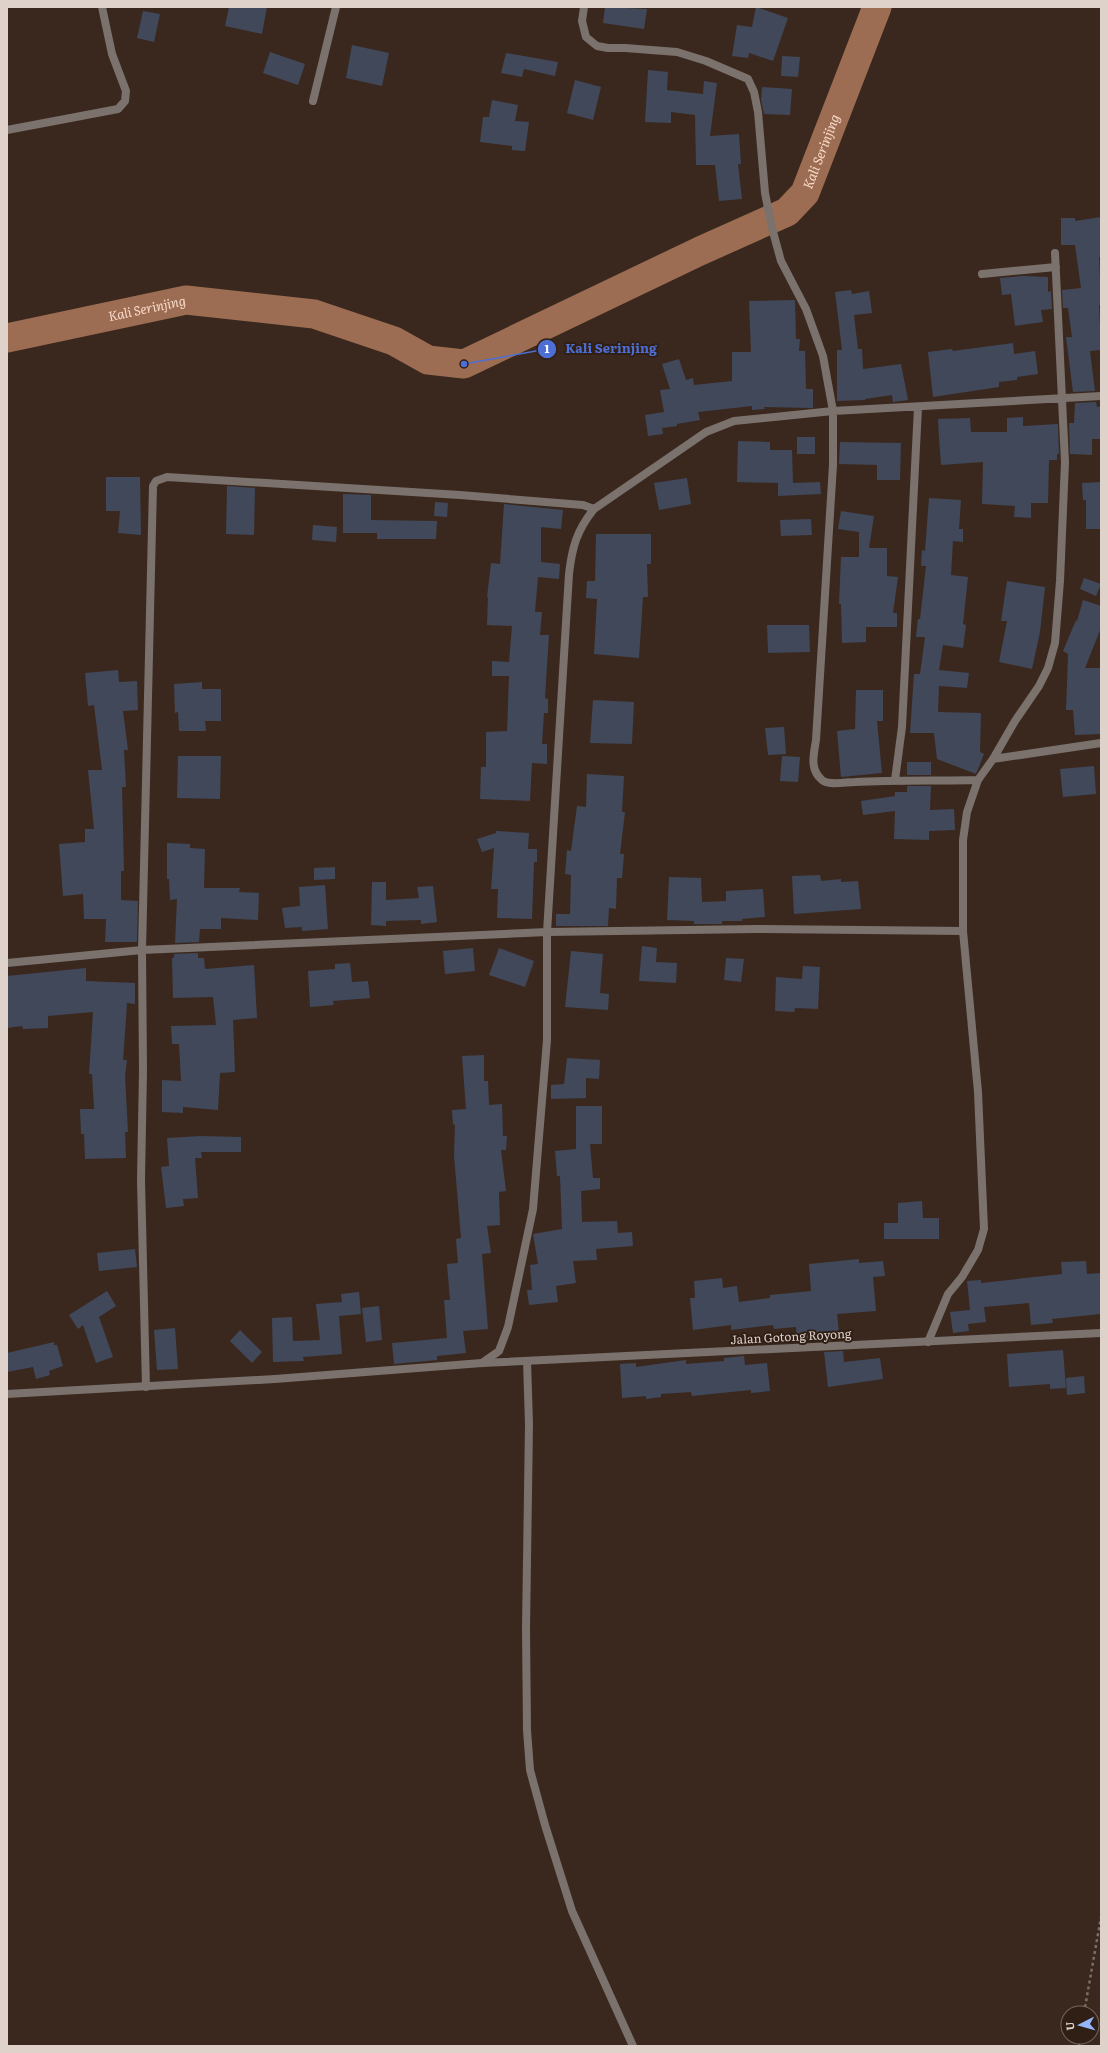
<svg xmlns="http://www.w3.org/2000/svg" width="1108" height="2053" font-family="Literata,serif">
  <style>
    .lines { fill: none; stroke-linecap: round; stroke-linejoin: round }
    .river { stroke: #9c6d52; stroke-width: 29 }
    .building { fill: #40485a }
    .path { stroke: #7c6d64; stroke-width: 2.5; stroke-dasharray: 3 3; stroke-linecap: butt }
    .minor { stroke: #7b726d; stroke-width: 8 }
    .tertiary { stroke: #7b726d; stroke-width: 8 }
    .labels { text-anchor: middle; stroke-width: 4; stroke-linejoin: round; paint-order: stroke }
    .street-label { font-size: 12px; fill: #ded2cb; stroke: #301f15 }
    .water-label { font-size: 13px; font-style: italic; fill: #f8d9c9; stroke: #301f15 }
    .leader { fill: none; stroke: #4d6fd5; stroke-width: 1.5 }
    .callout-dot { fill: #4d6fd5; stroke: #301f15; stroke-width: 1.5 }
    .mark-label { font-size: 12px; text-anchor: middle; font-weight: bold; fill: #fff }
    .callout-label { font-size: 13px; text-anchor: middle; font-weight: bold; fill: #4d6fd5; stroke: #301f15; stroke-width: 4; stroke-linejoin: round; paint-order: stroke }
  </style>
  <rect width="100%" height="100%" fill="#3a281e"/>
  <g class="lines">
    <!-- river -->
    <path class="river" id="s1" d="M 7,338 L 186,300 L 314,314 L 394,341 L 428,360 L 464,364 L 700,251 L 787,212 L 805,193 L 877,7"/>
  </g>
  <!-- building -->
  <path class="building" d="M 229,7 L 267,7 L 262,34 L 225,26 Z
    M 605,7 L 647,9 L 644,29 L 603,23 Z
    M 756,7 L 788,18 L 773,61 L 749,53 L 748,58 L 732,56 L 737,25 L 752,27 Z
    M 143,11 L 160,14 L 154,42 L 137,38 Z
    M 352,45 L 389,53 L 382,86 L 346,78 Z
    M 270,52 L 305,64 L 298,85 L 263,73 Z
    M 506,53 L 558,62 L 555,76 L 524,69 L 522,77 L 501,73 Z
    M 782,56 L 800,57 L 798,77 L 781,76 Z
    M 648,70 L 668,72 L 667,90 L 703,94 L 704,81 L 717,83 L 710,136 L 739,134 L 741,164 L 738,164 L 742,199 L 719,201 L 715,165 L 696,165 L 695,115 L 671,112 L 671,123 L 645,122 Z
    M 575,80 L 601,87 L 593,120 L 567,113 Z
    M 762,87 L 792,89 L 790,115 L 764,114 L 761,100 Z
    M 492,100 L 518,105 L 515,121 L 529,122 L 525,151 L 512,150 L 512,146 L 480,142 L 483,117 L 489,117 Z
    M 1101,217 L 1101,257 L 1099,257 L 1101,305 L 1099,305 L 1101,350 L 1090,351 L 1095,391 L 1073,392 L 1066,337 L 1072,337 L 1068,308 L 1063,308 L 1062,290 L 1081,288 L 1075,245 L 1061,245 L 1061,218 L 1075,218 L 1075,221 Z
    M 1023,276 L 1048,277 L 1048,292 L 1051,291 L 1052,309 L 1041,310 L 1043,322 L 1015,326 L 1011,294 L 1002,295 L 1000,278 Z
    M 851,290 L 852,294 L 869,291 L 872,313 L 854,315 L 858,349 L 862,349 L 863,369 L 901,364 L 908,400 L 893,402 L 892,395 L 865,399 L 865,400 L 837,401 L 837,350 L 842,350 L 835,292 Z
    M 795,300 L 796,339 L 800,339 L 799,351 L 805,351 L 806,389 L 813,389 L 813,408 L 764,407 L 765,409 L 752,410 L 752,406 L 698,412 L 700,420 L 677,424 L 677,426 L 662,428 L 663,434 L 648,436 L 645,415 L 664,412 L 660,390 L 670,389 L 662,364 L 679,359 L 686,380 L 693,378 L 694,385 L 732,381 L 732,352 L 751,352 L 749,301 Z
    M 1013,343 L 1014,354 L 1035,351 L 1038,374 L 1017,377 L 1017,380 L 999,382 L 999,387 L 933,397 L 928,352 L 952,349 L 953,351 Z
    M 1096,402 L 1097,407 L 1101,406 L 1101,439 L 1092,439 L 1092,455 L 1070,454 L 1069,423 L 1074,423 L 1075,403 Z
    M 1023,417 L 1023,426 L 1058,424 L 1059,454 L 1057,454 L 1057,460 L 1049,460 L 1048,503 L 1031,503 L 1031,518 L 1014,517 L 1015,506 L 982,504 L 983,462 L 941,465 L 939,438 L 938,419 L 970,418 L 971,432 L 1007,432 L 1007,418 Z
    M 797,437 L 815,437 L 815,454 L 797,454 Z
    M 738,441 L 770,442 L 770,450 L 792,450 L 793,483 L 820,482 L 821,494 L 778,496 L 778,483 L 737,482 Z
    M 840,442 L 901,443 L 900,480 L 877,480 L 877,465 L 839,464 Z
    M 106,477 L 140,477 L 141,535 L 118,533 L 120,511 L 106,511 Z
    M 687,478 L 691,504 L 659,510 L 654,483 Z
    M 1101,482 L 1101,529 L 1086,529 L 1086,500 L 1083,500 L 1082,483 Z
    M 227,486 L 255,488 L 254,535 L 226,534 Z
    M 343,494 L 371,495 L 371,520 L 437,521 L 436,539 L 377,539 L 377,533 L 343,533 Z
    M 929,498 L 961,500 L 959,529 L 963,529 L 963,542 L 953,541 L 951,575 L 968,577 L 963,624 L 966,625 L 963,648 L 943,645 L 939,670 L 969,673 L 967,688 L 939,686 L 938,712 L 981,713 L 980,752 L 984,754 L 976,774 L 937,759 L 934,733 L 910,733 L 914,674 L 920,674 L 925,637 L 916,637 L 918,619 L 920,619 L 926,566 L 921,566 L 922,550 L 925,551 Z
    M 435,502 L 448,503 L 447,517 L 434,516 Z
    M 504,504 L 563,510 L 561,529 L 541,527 L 541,562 L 560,564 L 559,579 L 538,577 L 535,612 L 542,612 L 540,635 L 549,635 L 545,698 L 548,699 L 548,713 L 544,713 L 542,744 L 547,744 L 547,764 L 532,763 L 530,801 L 480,799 L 481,767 L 486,767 L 486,732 L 507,731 L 509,676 L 492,676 L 492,661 L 509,662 L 512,626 L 487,625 L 488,597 L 487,597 L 491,563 L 500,564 Z
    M 841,511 L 874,516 L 869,548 L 887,548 L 887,576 L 898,577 L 893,613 L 897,613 L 897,627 L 866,627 L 866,642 L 842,643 L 841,604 L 839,604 L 841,557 L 859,557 L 859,532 L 838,529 Z
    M 811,519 L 812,535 L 781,536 L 780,520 Z
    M 313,525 L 337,527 L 336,542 L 312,540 Z
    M 596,534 L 651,534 L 651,564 L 647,564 L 648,597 L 643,597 L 639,658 L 594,654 L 597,599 L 586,598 L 587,581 L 595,581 Z
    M 1084,578 L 1101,584 L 1096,596 L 1080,589 Z
    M 1007,581 L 1045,587 L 1040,632 L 1032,669 L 999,662 L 1007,621 L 1001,621 Z
    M 1083,600 L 1101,606 L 1101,628 L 1085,668 L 1101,668 L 1101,734 L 1075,735 L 1073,710 L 1066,710 L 1068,654 L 1063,651 L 1076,620 L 1077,621 Z
    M 767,625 L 809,625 L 810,652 L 768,653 Z
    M 118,670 L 119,682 L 137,681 L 138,710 L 123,711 L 128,750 L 124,750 L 126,787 L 122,787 L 124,871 L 121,871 L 121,900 L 138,901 L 137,942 L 105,942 L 106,919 L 84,919 L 83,894 L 63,896 L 59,844 L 85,842 L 85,829 L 94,829 L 88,770 L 102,770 L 94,705 L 88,706 L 85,673 Z
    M 202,682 L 202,689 L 221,689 L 221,721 L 205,721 L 206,731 L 179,731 L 178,712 L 175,713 L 174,684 Z
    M 856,690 L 883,690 L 883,721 L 877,721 L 882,773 L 841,777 L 837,731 L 855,729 Z
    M 593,700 L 634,702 L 632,744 L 590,743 Z
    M 784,727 L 786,754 L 768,755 L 765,728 Z
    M 178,756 L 221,756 L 220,799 L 177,798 Z
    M 782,756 L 800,757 L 798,782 L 780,781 Z
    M 907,762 L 931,762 L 931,775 L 907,775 Z
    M 1094,766 L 1096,794 L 1063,797 L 1060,769 Z
    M 587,774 L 624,776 L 622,812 L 625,812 L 620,854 L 624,854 L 622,878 L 617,878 L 616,909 L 609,908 L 608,926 L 556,926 L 556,914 L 570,914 L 571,875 L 565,874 L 567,850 L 571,851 L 577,806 L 586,807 Z
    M 907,786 L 931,786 L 930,810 L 954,809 L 955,830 L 929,831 L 929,840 L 894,839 L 895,811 L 863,815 L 861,801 L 895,796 L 895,792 L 907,792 Z
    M 496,831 L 529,833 L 528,849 L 537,849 L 537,862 L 534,862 L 532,919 L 497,918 L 498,889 L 491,889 L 494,848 L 482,852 L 477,839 L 496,833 Z
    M 167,843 L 190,844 L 190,848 L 205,849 L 204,888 L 240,888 L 239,892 L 259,893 L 258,920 L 221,918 L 221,929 L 200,929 L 199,942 L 175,943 L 177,899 L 170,900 L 169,879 L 167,879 Z
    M 335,867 L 335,879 L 314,880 L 314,868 Z
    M 820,875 L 821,881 L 841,879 L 841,882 L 858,881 L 861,909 L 794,914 L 792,876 Z
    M 669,877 L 701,878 L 702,902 L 726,901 L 726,891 L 763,889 L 765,917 L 742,919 L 742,921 L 722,921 L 722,924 L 694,924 L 694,921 L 667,920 Z
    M 372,882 L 386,882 L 386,900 L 419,898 L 417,887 L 433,886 L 437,922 L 421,924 L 421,920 L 386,921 L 386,926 L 371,925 Z
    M 325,885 L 328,929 L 302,931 L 302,927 L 285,928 L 282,908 L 300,906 L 299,887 Z
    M 642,946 L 657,948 L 656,962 L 677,963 L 676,983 L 639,981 Z
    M 473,948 L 475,971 L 445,974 L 443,951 Z
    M 499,948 L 534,961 L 525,987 L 489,975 Z
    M 571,951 L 603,954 L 600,993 L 609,994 L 608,1010 L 565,1007 Z
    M 198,953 L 198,958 L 204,958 L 205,969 L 254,965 L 257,1018 L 233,1020 L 235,1072 L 220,1073 L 218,1110 L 183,1107 L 183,1113 L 162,1112 L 162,1080 L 181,1081 L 179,1044 L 172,1044 L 171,1026 L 216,1025 L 213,997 L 173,998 L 172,958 L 174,958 L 174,954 Z
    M 726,958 L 744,959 L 741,982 L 724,980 Z
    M 350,963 L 352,982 L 368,981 L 370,998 L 333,1001 L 334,1005 L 310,1007 L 308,971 L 335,969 L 335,964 Z
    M 803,966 L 820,967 L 818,1009 L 795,1008 L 794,1012 L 775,1011 L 776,977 L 802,979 Z
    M 86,968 L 86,981 L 135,983 L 135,1004 L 127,1003 L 125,1033 L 123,1060 L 127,1060 L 125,1076 L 128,1132 L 125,1132 L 126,1158 L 85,1159 L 84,1134 L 81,1134 L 80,1109 L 94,1109 L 92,1074 L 89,1074 L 93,1012 L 48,1016 L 48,1028 L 23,1029 L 22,1026 L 7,1028 L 7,976 Z
    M 484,1055 L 484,1081 L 488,1081 L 489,1105 L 502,1104 L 503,1136 L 507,1136 L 506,1150 L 501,1150 L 506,1191 L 499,1192 L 500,1225 L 487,1226 L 491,1253 L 482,1254 L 488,1329 L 463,1331 L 466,1353 L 437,1356 L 437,1360 L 394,1364 L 392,1343 L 447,1338 L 444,1300 L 450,1300 L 447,1264 L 458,1263 L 456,1239 L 461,1238 L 454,1156 L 455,1124 L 453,1125 L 452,1110 L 466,1109 L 462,1056 Z
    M 567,1058 L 600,1060 L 599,1079 L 586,1078 L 586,1098 L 551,1099 L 551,1085 L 564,1084 Z
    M 576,1106 L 602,1106 L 602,1144 L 590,1144 L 593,1178 L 600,1178 L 600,1189 L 581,1191 L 582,1222 L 617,1221 L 618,1233 L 632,1232 L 633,1246 L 596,1249 L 597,1260 L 573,1261 L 576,1283 L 556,1286 L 558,1302 L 529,1305 L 527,1290 L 532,1290 L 530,1265 L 538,1264 L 533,1234 L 562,1229 L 560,1176 L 557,1176 L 555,1151 L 576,1149 Z
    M 200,1136 L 241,1137 L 241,1152 L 201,1152 L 202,1158 L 195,1158 L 198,1198 L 183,1199 L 184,1206 L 166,1208 L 161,1167 L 169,1166 L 167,1138 Z
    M 922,1201 L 923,1218 L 939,1218 L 939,1239 L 884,1239 L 884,1223 L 898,1223 L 898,1203 Z
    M 135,1249 L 137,1267 L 99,1271 L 97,1253 Z
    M 859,1259 L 859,1263 L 883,1261 L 885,1276 L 873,1277 L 876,1311 L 837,1314 L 840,1340 L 823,1341 L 823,1338 L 797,1340 L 796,1327 L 774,1329 L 773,1325 L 731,1330 L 731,1325 L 693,1330 L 690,1298 L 695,1298 L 694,1281 L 722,1278 L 723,1288 L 737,1286 L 739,1302 L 770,1298 L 770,1295 L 811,1291 L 809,1264 Z
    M 1086,1261 L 1087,1274 L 1101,1273 L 1101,1314 L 1052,1319 L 1053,1323 L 1031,1325 L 1029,1303 L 984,1307 L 986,1322 L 968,1324 L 969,1331 L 953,1333 L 950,1312 L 970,1310 L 967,1281 L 981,1280 L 981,1283 L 1062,1274 L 1061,1262 Z
    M 107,1291 L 116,1306 L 99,1317 L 113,1357 L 96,1363 L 83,1325 L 78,1329 L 69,1315 Z
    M 359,1292 L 361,1314 L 339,1316 L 342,1354 L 303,1357 L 304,1361 L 273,1362 L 272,1318 L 292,1317 L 293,1341 L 320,1340 L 316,1304 L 342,1302 L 341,1294 Z
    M 379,1306 L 382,1340 L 366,1342 L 362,1308 Z
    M 175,1328 L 178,1369 L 157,1370 L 154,1330 Z
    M 240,1330 L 262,1352 L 252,1363 L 230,1341 Z
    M 54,1342 L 54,1345 L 57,1345 L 63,1366 L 49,1371 L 50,1375 L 36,1379 L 33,1367 L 7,1372 L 7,1353 Z
    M 1063,1350 L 1066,1388 L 1050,1389 L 1050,1384 L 1009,1387 L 1007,1354 Z
    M 843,1351 L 844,1362 L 880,1358 L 883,1379 L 828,1387 L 824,1352 Z
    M 744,1356 L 745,1365 L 767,1363 L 770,1391 L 751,1393 L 751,1390 L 692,1396 L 691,1392 L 661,1394 L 661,1397 L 646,1399 L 646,1396 L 622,1398 L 620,1364 L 636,1363 L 636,1367 L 686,1360 L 686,1364 L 724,1361 L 724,1358 Z
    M 1084,1376 L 1085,1393 L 1067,1395 L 1066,1378 Z"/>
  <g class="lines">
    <!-- path -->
    <path class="path" d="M 1084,2013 L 1101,1917
      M 1079,2046 L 1080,2037"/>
    <!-- minor -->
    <path class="minor" d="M 584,7 L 582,21 L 586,37 L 597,46 L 608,48 L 625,48 L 677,52 L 706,61 L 748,79 L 754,92 L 758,112 L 765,193 L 772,228 L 781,261 L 806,309 L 823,356 L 833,411 L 833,465 L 816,740 C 814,754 809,769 822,780 C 829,786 846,782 855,782 C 896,780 937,781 978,780
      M 313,101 L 336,7
      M 7,130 L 118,109 L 125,101 L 126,91 L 112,54 L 102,7
      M 982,274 L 1056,267
      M 993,759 L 1101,743
      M 895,780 L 902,727 L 918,407
      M 7,963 L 142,950 L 547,932 L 756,929 L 963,931
      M 928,1342 L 948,1294 L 962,1277 L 978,1250 L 984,1229 L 978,1092 L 963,931 L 963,840 L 967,812 L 978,780 L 993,759 L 1015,721 L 1039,686 L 1048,668 L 1055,643 L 1060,581 L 1065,462 L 1055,253
      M 527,1361 L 529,1424 L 526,1629 L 527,1730 L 530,1770 L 545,1825 L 572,1911 L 633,2046
      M 482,1363 L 499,1351 L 508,1327 L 533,1209 L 547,1040 L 547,932 L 569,574 C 572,547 577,530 594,509 L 706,432 L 734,421 L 833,411 L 1101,396
      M 146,1387 L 141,1180 L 143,1071 L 142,950 L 153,486 L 156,481 L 167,477 L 460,495 L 583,505 L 594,509"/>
    <!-- tertiary -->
    <path class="tertiary" d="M 7,1394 L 275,1379 L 482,1363 L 1101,1333"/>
  </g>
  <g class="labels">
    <!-- street labels -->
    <g class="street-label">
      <text transform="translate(791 1337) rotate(-3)" y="4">Jalan Gotong Royong</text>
    </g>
    <!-- water labels -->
    <g class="water-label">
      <text dy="5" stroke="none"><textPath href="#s1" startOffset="899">Kali Serinjing</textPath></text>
      <text dy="5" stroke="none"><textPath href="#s1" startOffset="143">Kali Serinjing</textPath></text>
    </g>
  </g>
  <!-- callouts -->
  <path class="leader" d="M464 364L547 349"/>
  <g class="callout-dot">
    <circle cx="464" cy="364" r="4"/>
    <circle cx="547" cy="349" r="10"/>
  </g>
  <g class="mark-label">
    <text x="547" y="353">1</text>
  </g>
  <g class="callout-label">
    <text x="611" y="353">Kali Serinjing</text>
  </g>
  <!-- border -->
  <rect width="1108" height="2053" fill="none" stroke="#ded2cb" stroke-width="16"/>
  <!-- north arrow -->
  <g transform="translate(1080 2025) rotate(264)"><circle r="19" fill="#301f15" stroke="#76675e"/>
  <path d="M0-3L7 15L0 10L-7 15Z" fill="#95b6fd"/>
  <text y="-6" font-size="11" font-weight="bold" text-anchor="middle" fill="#ded2cb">U</text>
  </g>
</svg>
